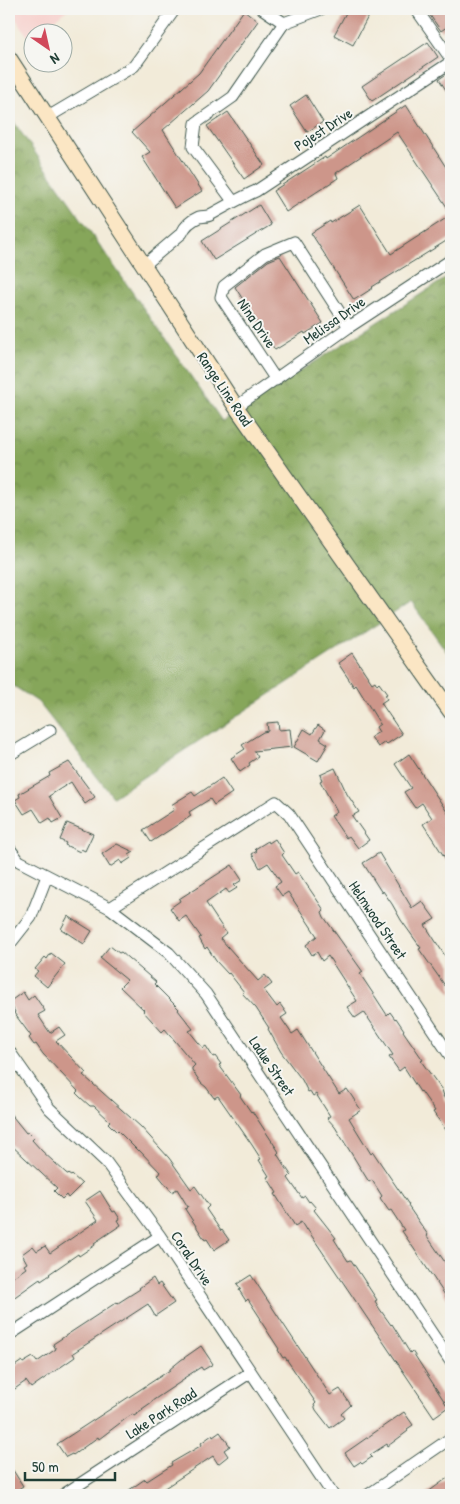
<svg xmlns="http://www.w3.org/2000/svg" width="460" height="1504" viewBox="0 0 460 1504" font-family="'Patrick Hand',sans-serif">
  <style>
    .built { fill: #f7d0cc }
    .forest { fill: url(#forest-crowns); stroke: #527247 }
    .building { fill: #cd968a }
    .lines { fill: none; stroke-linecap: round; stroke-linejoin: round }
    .street-casing { stroke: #3f574d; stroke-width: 13 }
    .secondary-casing { stroke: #3f574d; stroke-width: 17 }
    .street { stroke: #fff; stroke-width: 11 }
    .secondary { stroke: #fbe6c4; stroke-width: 15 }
    .labels { text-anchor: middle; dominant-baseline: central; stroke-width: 4; stroke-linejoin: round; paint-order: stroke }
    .street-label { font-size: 15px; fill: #1f3d34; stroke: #f6f6f2 }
  </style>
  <defs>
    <pattern id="forest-crowns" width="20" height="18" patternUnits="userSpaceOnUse" patternTransform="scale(1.25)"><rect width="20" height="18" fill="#86a65a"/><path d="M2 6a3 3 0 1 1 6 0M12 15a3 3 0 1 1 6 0" fill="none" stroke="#6d884b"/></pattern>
  </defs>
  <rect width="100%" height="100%" fill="#f6f6f2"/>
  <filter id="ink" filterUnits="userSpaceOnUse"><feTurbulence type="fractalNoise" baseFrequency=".02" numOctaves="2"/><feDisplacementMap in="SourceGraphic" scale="10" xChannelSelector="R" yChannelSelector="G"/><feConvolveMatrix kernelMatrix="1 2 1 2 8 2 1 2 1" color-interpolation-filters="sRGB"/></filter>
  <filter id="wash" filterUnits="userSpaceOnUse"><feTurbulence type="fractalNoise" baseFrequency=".0096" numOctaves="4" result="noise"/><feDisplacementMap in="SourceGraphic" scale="20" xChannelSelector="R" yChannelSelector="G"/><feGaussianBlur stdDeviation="1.12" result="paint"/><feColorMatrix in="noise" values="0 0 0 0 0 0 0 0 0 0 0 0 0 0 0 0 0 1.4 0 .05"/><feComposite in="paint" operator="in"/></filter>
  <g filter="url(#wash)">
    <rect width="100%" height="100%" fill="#f2ebd9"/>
    <path class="built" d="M9,9h59l-28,23h-8v7l-1,2z"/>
    <path class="forest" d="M9,115l213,306 229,-146v383l-40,-56 -298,195 -75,-95 -29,-19z"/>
    <g id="blocks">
      <path class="building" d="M348,9h24l-19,36 -19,-10z
        M430,9h21v15l-10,7 -14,-20z
        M244,10l14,11 -50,70 -45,39 39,61 -27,17 -33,-51 8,-5 -18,-20 67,-59z
        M428,42l10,15 -66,44 -10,-15z
        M451,71v27l-12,-19z
        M306,95l17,27 -16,10 -17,-26z
        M406,105l45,70v38l-54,-81 -61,41 2,5 -52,34 -13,-21 52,-34 1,2z
        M228,112l36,53 -20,14 -37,-53z
        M259,205l12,20 -57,35 -12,-19z
        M360,205l31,49 60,-39v23l-79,49 1,1 -19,12 -43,-67 19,-12 1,2z
        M280,256l43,67 -18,11 -1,-2 -29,18 -40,-63 33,-26z
        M352,653l20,30 3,-2 2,4 2,-2 8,11 -2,1 2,4 -6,4 21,31 -15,10 -2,-2 -7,5 -7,-10 8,-5 -3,-5 4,-3 -24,-39 -2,2 -16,-24z
        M278,722l1,8 11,-1 2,18 -38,4 4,6 -9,6 1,2 -10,7 -9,-14 14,-9 -3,-4 21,-13 5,-1 -1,-8z
        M318,725l7,5 -5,9 8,5 -10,17 -24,-14 10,-18 8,5z
        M409,754l42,64v49l-28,-43 9,-6 -10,-15 -7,5 -11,-16 7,-4 -16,-24z
        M69,762l26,35 -10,7 -14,-22 -22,14 13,22 -9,5 -3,-5 -8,5 -9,-14 -9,5 -9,-14 5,-3 -1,-3 31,-18 -1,-3z
        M335,768l12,26 12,18 -7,4 17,24 -11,8 -9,-12 -3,2 -15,-22 6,-4 -17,-31 2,-1 -2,-5z
        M222,778l10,15 -18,12 -4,-6 -21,13 2,4 -40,26 -8,-12 31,-20 -3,-5 21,-13 3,4z
        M67,823l26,11 -8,17 -4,-2 -1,3 -15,-7 1,-2 -6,-3z
        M275,839l9,14 -2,2 13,19 3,-2 26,38 -2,2 2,5 39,55 -3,2 16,24 11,17 3,-3 5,7 1,-1 8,12 -1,1 20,29 -2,1 21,29 2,6h-1l8,12v29l-18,-25 2,-1 -14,-20 -1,1 -16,-25 -5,4 -10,-14 4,-2 -29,-43 -9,6 -8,-11 10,-6 -29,-45 -6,5 -5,-9 -5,3 -6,-10 11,-9 -29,-44 -6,4 -7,-10 6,-4 -13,-19 -8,5 -8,-14 5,-3 -2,-2 13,-8 1,2z
        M117,844l17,8 -5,3 2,3 -9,6 -2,-4 -10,7 -8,-13z
        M379,853l33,55 10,-7 13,18 -10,6 26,40v29l-32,-45 2,-1 -20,-28 -9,-16 -9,-13 -1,2 -19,-30z
        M232,865l10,15 -8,5 3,3 -8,5 -3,-4 -20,14 20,30 -6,5 38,43 7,-6 7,9 -8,6 13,17 3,-3 7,10 -6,4 11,16 6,-4 41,64 8,-5 14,21 -12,8 22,36 2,-2 6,9 30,44 -1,1 20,29 -1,1 24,35v33l-49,-73 2,-1 -13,-20 -2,1 -9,-13 2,-2 -10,-16 -3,2 -34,-55 -8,-9 3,-2 -14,-22 -3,2 -3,-5 -2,1 -6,-12 -21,-28 -13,-23 1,-1 -13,-20 -14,-15 2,-1 -15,-19 -1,1 -12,-13 -9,-14 -2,2 -6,-11 2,-1 -15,-21 -7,5 -9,-13 10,-7 -1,-2z
        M68,916l24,15 -8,13 -23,-15z
        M110,946l9,7 2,-1 35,30 -2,2 25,25 -1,1 15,19 -4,2 14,17 3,-2 7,11 2,-1 6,8 -2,1 22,30 -1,1 11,16 1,-1 27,41 -2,2 14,21 -3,3 14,20 3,-2 4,6 1,-1 6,7 -2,2 22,28 -2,1 14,22 3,-1 26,40 -2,1 4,7 12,17 1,-1 18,29 2,-2 36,56 -14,10 -127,-188 -1,1 -5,-8 -6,4 -20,-32 2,-1 -10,-16 2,-1 -10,-16 2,-1 -9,-14 -34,-49 -4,2 -8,-11 -5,-4 -9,-13v-2l3,-3 -30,-36 -3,3 -19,-21 1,-1 -24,-23 7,-7 -27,-22z
        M51,953l14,11 -18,23 -13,-11 4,-5 -3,-2 10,-12 2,2z
        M23,992l5,8 6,-5 11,16 -7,4 12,18 9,-6 6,8 -9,6 30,32 -3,2 58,52 28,31 22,31 4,-3 14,20 -3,3 15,22 1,-1 7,10 -15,10 -7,-11 -2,1 -20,-31 3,-2 -11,-18 -5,3 -14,-17 3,-2 -22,-23 -1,1 -20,-20 -1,1 -9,-9 2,-2 -16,-15h-4l-10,-9 -4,-4 2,-2 -35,-37 -7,-10 -2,1 -5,-7 2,-2 -17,-23 1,-1 -6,-10z
        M9,1112l17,21 2,-1 6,6 -2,2 10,11 24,22 5,3 1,-1 10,9 -14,14 -2,-3 -4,4 -8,-8 3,-3 -48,-45z
        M100,1191l13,21 2,-1 5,8 -2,1 3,5 -27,18 1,2 -16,11 -1,-2 -29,20 1,1 -9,6 -1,-2 -31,22v-21l17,-12 -2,-3 3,-2 -5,-9 11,-8 4,5 8,-5 5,7 48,-33 -13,-19z
        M251,1275l79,120 10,-6 11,16 -10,9 3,4 -14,10 -14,-18 -2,-5 2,-2 -31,-46 -2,1 -5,-8 1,-1 -19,-29 1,-1 -13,-20 -2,2 -7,-11 2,-1 -4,-5z
        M153,1278l4,7 3,-2 14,20 -19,13 -7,-12 -75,49 2,4 -40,28 -4,3 -5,-7 -17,12v-23l13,-9 1,2 10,-6 4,5 19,-13 -3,-5 64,-42 1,1 22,-14 -1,-1z
        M201,1346l12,18 -10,6 -2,-3 -17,11 1,1 -33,22v1l-10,7 1,1 -9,6 -1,-2 -5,3 -29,22 -1,-2 -25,18 -1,-1 -6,3 -9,-13 113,-74v-1l11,-9z
        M404,1412l9,13 -6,4 1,2 -20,15 -1,-2 -17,11 2,2 -10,7 -2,-2 -6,4 -9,-13z
        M220,1432l10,14 -6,4 4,6 -10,8 -5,-8 -59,39h-32l23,-16 2,2 25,-16 -1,-2 31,-18 -1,-2 11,-8 1,2z
        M9,1464l14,22 -14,9z
        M451,1477v18h-27l22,-16z"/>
    </g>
  </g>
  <g filter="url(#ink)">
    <use href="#blocks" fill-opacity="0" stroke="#3f574d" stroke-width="1"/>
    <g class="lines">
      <g class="street-casing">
        <path id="street" d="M263,9l21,14
          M416,9l35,50
          M48,117l86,-51 41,-57
          M233,201l-40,-54 3,-24 37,-26 51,-74 37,-14
          M143,266l39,-33c3,-7 10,-13 17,-16 4,-1 8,0 11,-2 16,-9 30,-17 46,-24l195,-129
          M276,380l-55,-83 3,-11 41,-32 29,-12 55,85
          M236,407l113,-80 102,-67
          M9,755l41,-25
          M9,848l10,13 91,47 59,45 37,41 245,368
          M110,908l166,-106 13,12 162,243
          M9,945l22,-28 16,-41
          M9,1051l40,57 57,54 54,74 173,259
          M9,1335l151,-99
          M63,1495l188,-123
          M368,1495l83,-57"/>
      </g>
      <g class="secondary-casing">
        <path id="secondary" d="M9,58l227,349 215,305"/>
      </g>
      <use href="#street" class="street"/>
      <use href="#secondary" class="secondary"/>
    </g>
  </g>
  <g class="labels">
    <g class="street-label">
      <text transform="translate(323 129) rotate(-33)">Pojest Drive</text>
      <text transform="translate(334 320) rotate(-35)">Melissa Drive</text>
      <text transform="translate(257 323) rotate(56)">Nina Drive</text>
      <text transform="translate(225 389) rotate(56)">Range Line Road</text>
      <text transform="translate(378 920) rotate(56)">Helmwood Street</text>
      <text transform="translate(272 1066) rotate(56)">Ladue Street</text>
      <text transform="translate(192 1258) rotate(56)">Coral Drive</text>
      <text transform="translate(161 1413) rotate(-33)">Lake Park Road</text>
    </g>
  </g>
  <rect width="460" height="1504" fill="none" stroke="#f6f6f2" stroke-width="30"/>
  <g transform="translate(48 48) rotate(146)"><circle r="24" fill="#f6f6f2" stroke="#a0aca6"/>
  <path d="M0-4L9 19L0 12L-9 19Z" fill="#d1495b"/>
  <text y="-8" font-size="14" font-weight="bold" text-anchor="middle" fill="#1f3d34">N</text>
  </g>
  <path d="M25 1472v8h90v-8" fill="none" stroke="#1f3d34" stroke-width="2.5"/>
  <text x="32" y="1472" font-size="15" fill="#1f3d34" stroke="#f6f6f2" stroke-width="4" paint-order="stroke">50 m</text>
</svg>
